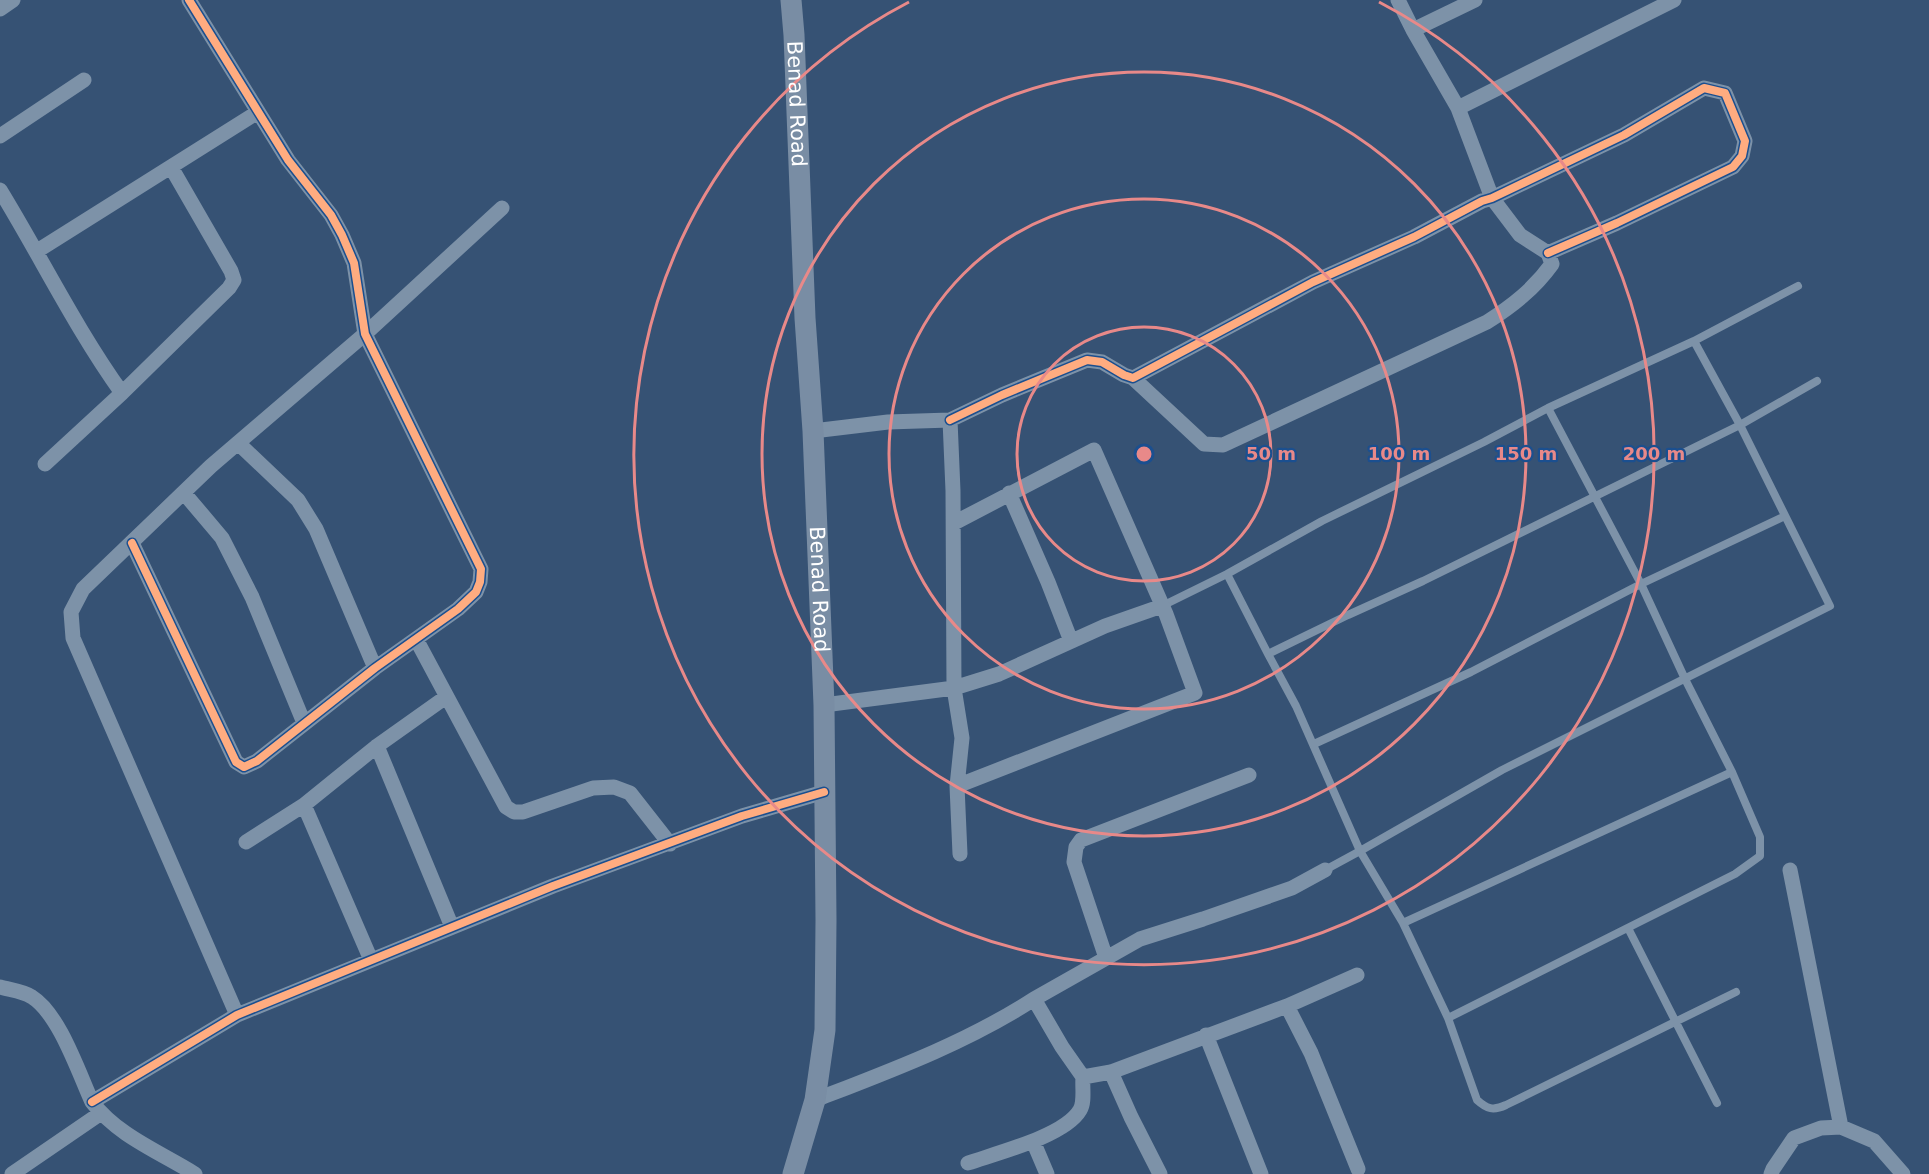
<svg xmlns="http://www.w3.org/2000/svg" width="1929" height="1174" viewBox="0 0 1929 1174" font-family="'DejaVu Sans',sans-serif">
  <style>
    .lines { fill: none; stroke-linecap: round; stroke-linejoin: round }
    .service { stroke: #7d92a8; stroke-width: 8 }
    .minor { stroke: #7d92a8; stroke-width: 15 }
    .secondary { stroke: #798da4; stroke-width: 21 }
    .cycleway-casing { stroke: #1b4f8f; stroke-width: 11 }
    .cycleway { stroke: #ffac80; stroke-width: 8 }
    .ring { fill: none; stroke: #e88989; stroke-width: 3 }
    .labels { text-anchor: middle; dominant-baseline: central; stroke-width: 4.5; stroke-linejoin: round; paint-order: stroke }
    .street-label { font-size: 21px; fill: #fff; stroke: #1b4f8f }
    .centre { fill: #e88989; stroke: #1b4f8f; stroke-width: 3 }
    .ring-label { font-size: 18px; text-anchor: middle; font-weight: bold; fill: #e88989; stroke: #1b4f8f; stroke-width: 4.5; stroke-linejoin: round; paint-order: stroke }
  </style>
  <rect width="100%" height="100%" fill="#365274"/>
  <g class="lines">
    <path class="service" d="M1694,341l104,-55
      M1227,574l41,80 28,52 64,145 -35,19
      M1162,606l65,-32 95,-53 162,-79 64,-34 146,-67 46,84 90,181 -328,164 -142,81 43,72 45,95 29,82c10,9 16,11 29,5l230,-113
      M1268,654l80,-39 75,-34 317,-156 77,-44
      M1314,744l157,-72 170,-88 144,-68
      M1403,923l329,-151
      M1628,928l89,175
      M1448,1018l287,-144 25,-18v-19l-28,-65 -47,-93 -44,-95 -93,-176"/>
    <path class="minor" d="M0,9l13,-9
      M1413,30l62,-30
      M1458,108l216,-108
      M0,136l84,-56
      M0,190c41,67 76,139 122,203
      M37,251l221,-139
      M1133,378l71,66 19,1 264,-123c25,-16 47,-33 65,-58l-4,-11 -28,-18 -28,-37 -34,-90 -45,-78 -15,-30
      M950,420l52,-25 85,-35 15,2 22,13 9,3 180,-96 101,-45 68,-36 10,-3 132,-63 80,-47 21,5 20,48 -3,15 -9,11 -116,56 -69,30
      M813,431l75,-9 62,-2 3,71 1,197 45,-14 106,-48 57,-20
      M238,443l60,57 18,29 59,139
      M45,464l77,-71 107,-105 5,-8 -3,-9 -60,-104
      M184,493l38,45 30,59 52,126
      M1009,493l39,89 23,59
      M954,523l140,-73 72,164 29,79 -238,93
      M132,543l104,219 8,5 13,-6 118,-93 83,-59 18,-17 4,-10 1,-13 -116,-235 -11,-71 -12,-28 -11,-20 -43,-55 -99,-160
      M416,639l90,168 8,5h9l70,-24 21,-1 16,6 40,51
      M824,705l130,-17 8,50 -5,48 3,68
      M377,746l75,181
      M304,805l67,155
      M246,842l58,-37 73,-59 69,-49
      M1790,870l51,257
      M1106,958l-32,-96 2,-15 5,-7 168,-65
      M0,987c10,3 23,4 32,10 27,17 46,74 60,105 26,34 68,50 103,72
      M1034,999l106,-60 63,-20 89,-31 33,-18
      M1287,1006l24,47 47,116
      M237,1015l-164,-377 -2,-26 12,-23 128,-123 154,-132 137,-126
      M1206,1035l55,139
      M1111,1072l20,45 29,57
      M815,1100c75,-29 151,-57 219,-101l28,48 21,30 28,-5 176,-66 70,-31
      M92,1102l145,-87 316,-129 189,-70 82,-24
      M1033,1141l14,33
      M968,1163c29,-10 97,-27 112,-53 5,-8 2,-23 3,-33
      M12,1174l89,-61
      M1771,1174l2,-5 21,-31 27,-10 20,-1 33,14 29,33"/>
    <path class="secondary" id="s1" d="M791,0l3,35 11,283 8,113 11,274 2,215 -1,110 -10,70 -22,74"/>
    <g class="cycleway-casing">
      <path id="cycleway" d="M950,420l52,-25 85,-35 15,2 22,13 9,3 180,-96 101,-45 68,-36 10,-3 132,-63 80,-47 21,5 20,48 -3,15 -9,11 -116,56 -69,30
        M132,543l104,219 8,5 13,-6 118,-93 83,-59 18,-17 4,-10 1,-13 -116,-235 -11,-71 -12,-28 -11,-20 -43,-55 -99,-160
        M92,1102l145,-87 316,-129 189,-70 82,-24"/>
    </g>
    <use href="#cycleway" class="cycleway"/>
  </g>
  <g class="ring">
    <circle cx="1144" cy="454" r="127"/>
    <circle cx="1144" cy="454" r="255"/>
    <circle cx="1144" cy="454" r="382"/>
    <path d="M1379 2A510 510 0 1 1 909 2"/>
  </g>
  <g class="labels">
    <g class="street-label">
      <text stroke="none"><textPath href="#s1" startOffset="104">Benad Road</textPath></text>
      <text stroke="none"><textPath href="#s1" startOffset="590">Benad Road</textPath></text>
    </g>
  </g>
  <circle cx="1144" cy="454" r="9" class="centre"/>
  <g class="ring-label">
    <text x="1271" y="460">50 m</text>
    <text x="1399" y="460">100 m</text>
    <text x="1526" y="460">150 m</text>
    <text x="1654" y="460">200 m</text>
  </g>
</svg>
